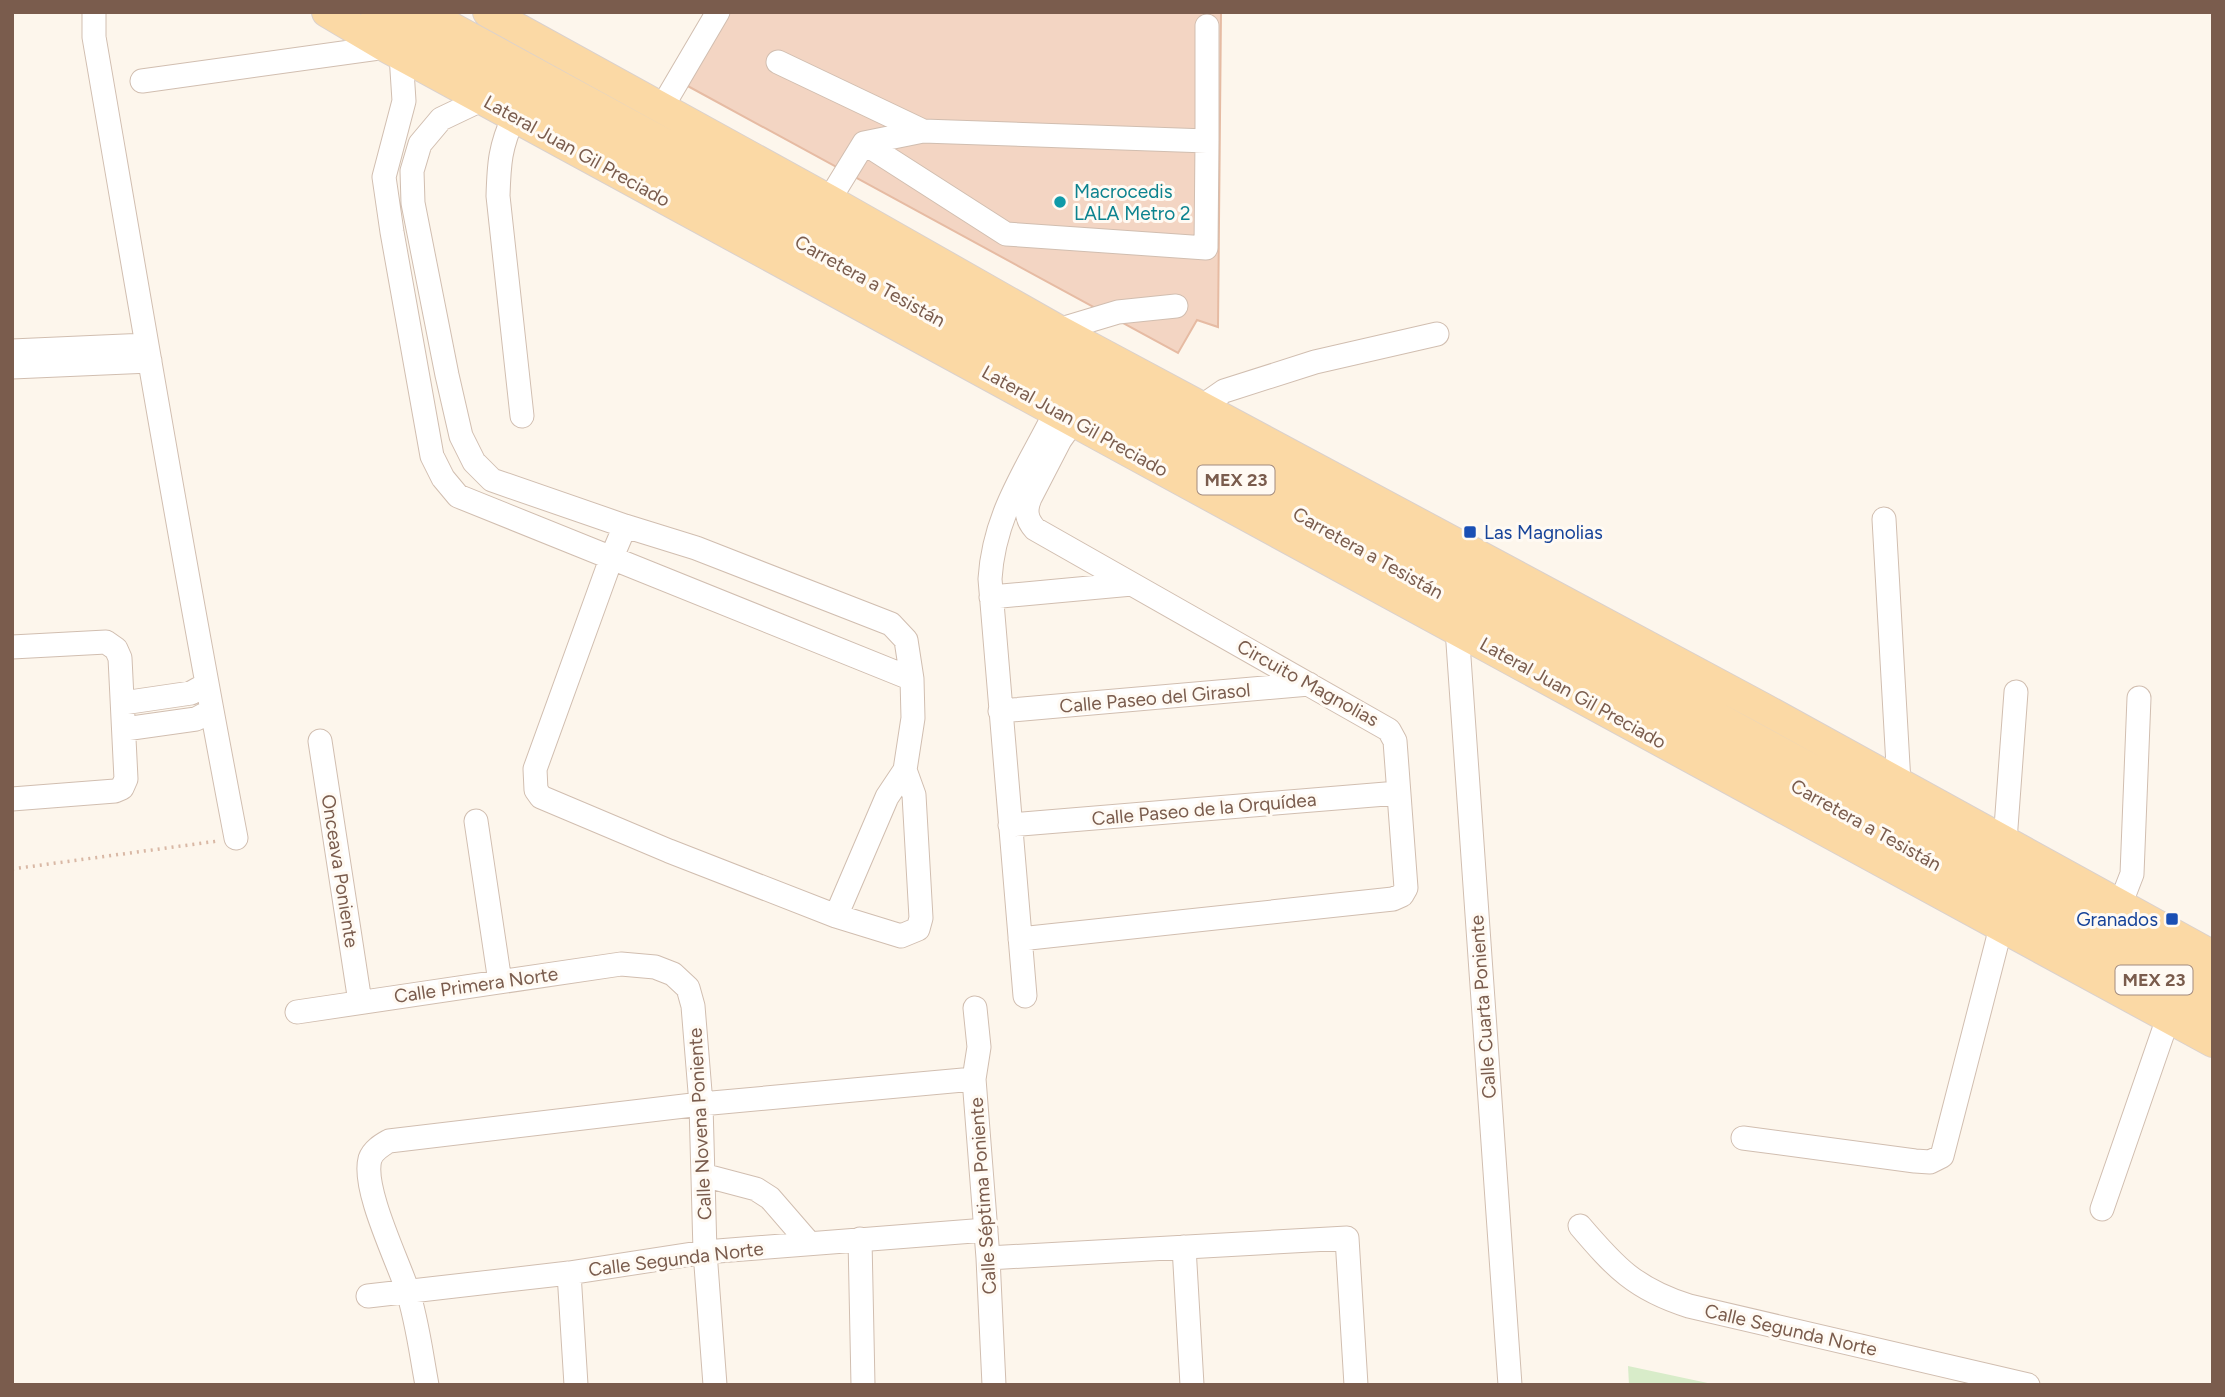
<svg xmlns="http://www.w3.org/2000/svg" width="2225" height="1397" viewBox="0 0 2225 1397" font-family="Figtree,sans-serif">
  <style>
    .green { fill: #d8ecc9 }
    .building { fill: #f3d5c3; stroke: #e6bba3; stroke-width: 2 }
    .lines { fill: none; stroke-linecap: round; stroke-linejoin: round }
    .minor-casing { stroke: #d1beb0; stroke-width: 25 }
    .major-casing { stroke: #dad1cd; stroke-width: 32 }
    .path { stroke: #d9b8a5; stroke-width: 3.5; stroke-dasharray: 2 5; stroke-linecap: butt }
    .minor { stroke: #fff; stroke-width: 23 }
    .major { stroke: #fbd9a5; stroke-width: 30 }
    .culture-dot { fill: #0f9aa8; stroke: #fffaf3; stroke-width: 2.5 }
    .transit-dot { fill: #1a4fb4; stroke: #fffaf3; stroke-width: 2.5 }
    .labels { text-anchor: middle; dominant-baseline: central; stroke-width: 6; stroke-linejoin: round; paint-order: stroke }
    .shield { fill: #fffaf3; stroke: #a28b7f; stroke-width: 2 }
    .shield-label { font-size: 18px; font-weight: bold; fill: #7a5c4d }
    .street-label { font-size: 19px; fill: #7a5c4d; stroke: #fffaf3 }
    .culture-label { font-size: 19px; fill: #0d838f; stroke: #fffaf3; text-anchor: start }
    .transit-label { font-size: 19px; fill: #164399; stroke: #fffaf3; text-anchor: start }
  </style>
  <rect width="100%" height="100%" fill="#fdf6ec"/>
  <path class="green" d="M1628,1366l89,19h-88z"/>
  <path class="building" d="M722,12h499l-3,315 -21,-7 -19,33 -494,-269z"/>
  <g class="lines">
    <g class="minor-casing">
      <path id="minor" d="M94,12v25c46,267 91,535 142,801
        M401,55l3,46 -20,76 8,55 40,224 11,22 15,18 454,183
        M778,62l145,69
        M142,81l244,-34
        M483,99l-42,20 -21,25 -8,27 1,32 34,172 14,61 13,26 18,18 133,46 71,22 195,76 15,16 6,39 1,39 -8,52 -18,27 -51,119
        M661,109l57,-97
        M514,116c-14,31 -15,47 -16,80l24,220
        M1207,141v-115
        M829,200l35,-57 59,-12 284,10 -1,107 -200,-14 -142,-91
        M1058,330l60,-18 58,-6
        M12,351l135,-6
        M12,367l138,-6
        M1201,407l23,-16 91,-29 122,-28
        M1884,519l15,264
        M625,526l-14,33 -76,210 1,21 5,7 128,54 167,65 65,20 17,-7 3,-11 -7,-123 -9,-25
        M991,597l141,-13
        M1457,629l53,756
        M12,647l94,-5 10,7 4,9 6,121 -4,9 -7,3 -103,8
        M123,703l68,-10 16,-9
        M1000,711l309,-27
        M125,729l71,-10 15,-8
        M320,741l40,261
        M476,821l24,161
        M1010,825l388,-32
        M2005,841l11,-149
        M2114,917l6,-12 12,-31 7,-176
        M1020,939l373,-40 9,-4 4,-7 -11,-147 -6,-11 -354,-201c-9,-10 -10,-19 -5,-31l30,-58 14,-20
        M1025,996l-35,-417c4,-66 38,-111 66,-168
        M975,1008l4,39 -5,32 14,179 6,127
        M297,1012l324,-48 34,3 18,7 15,14 5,18 8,98 4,148 10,133
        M1743,1138l172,23 15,1 12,-6 59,-229
        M703,1175l53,14 14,9 39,45
        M2102,1209l66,-191
        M1580,1226c35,41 55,63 109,80l339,79
        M860,1239l3,146
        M1184,1247l8,138
        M988,1258l359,-20 9,147
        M569,1273l7,112
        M368,1296l201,-23 136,-21 281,-22
        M427,1385c-6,-32 -10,-66 -20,-96 -10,-30 -45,-101 -37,-130 3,-9 12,-14 19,-18l312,-37 273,-25"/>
    </g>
    <g class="major-casing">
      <path id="major" d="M327,12l59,35 1827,995
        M376,12l1837,1001
        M423,12l1790,976
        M488,12l341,188 229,130 703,377 452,249"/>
    </g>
    <path class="path" d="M12,869l206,-28"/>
    <use href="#minor" class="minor"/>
    <use href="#major" class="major"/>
  </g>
  <circle class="culture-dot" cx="1060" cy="202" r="7"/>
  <g class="transit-dot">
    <rect x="1463" y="525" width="14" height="14" rx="3.5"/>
    <rect x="2165" y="912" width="14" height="14" rx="3.5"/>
  </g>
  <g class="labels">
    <g class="shield">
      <rect x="1197.5" y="465.5" width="77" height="29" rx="5"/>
      <rect x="2115.5" y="965.5" width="77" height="29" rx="5"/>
    </g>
    <g class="shield-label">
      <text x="1236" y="480">MEX 23</text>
      <text x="2154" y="980">MEX 23</text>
    </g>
    <g class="street-label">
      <text transform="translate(577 151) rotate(29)">Lateral Juan Gil Preciado</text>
      <text transform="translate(870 281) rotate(29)">Carretera a Tesistán</text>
      <text transform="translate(1075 421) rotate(29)">Lateral Juan Gil Preciado</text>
      <text transform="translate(1368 553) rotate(29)">Carretera a Tesistán</text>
      <text transform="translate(1308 683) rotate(29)">Circuito Magnolias</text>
      <text transform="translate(1573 693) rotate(29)">Lateral Juan Gil Preciado</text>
      <text transform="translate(1155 698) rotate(-5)">Calle Paseo del Girasol</text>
      <text transform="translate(1204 809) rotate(-5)">Calle Paseo de la Orquídea</text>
      <text transform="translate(1866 825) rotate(29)">Carretera a Tesistán</text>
      <text transform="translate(340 871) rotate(81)">Onceava Poniente</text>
      <text transform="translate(476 985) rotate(-8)">Calle Primera Norte</text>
      <text transform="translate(1483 1007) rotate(-94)">Calle Cuarta Poniente</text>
      <text transform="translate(700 1124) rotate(-93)">Calle Novena Poniente</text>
      <text transform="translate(983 1196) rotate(-94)">Calle Séptima Poniente</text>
      <text transform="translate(676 1259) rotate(-7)">Calle Segunda Norte</text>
      <text transform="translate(1791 1330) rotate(13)">Calle Segunda Norte</text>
    </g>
    <g class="culture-label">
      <text x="1074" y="191">Macrocedis<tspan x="1074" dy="22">LALA Metro 2</tspan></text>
    </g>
    <g class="transit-label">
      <text x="1484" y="532">Las Magnolias</text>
      <text x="2158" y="919" text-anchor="end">Granados</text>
    </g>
  </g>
  <rect width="2225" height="1397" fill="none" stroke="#7a5c4d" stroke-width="28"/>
</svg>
